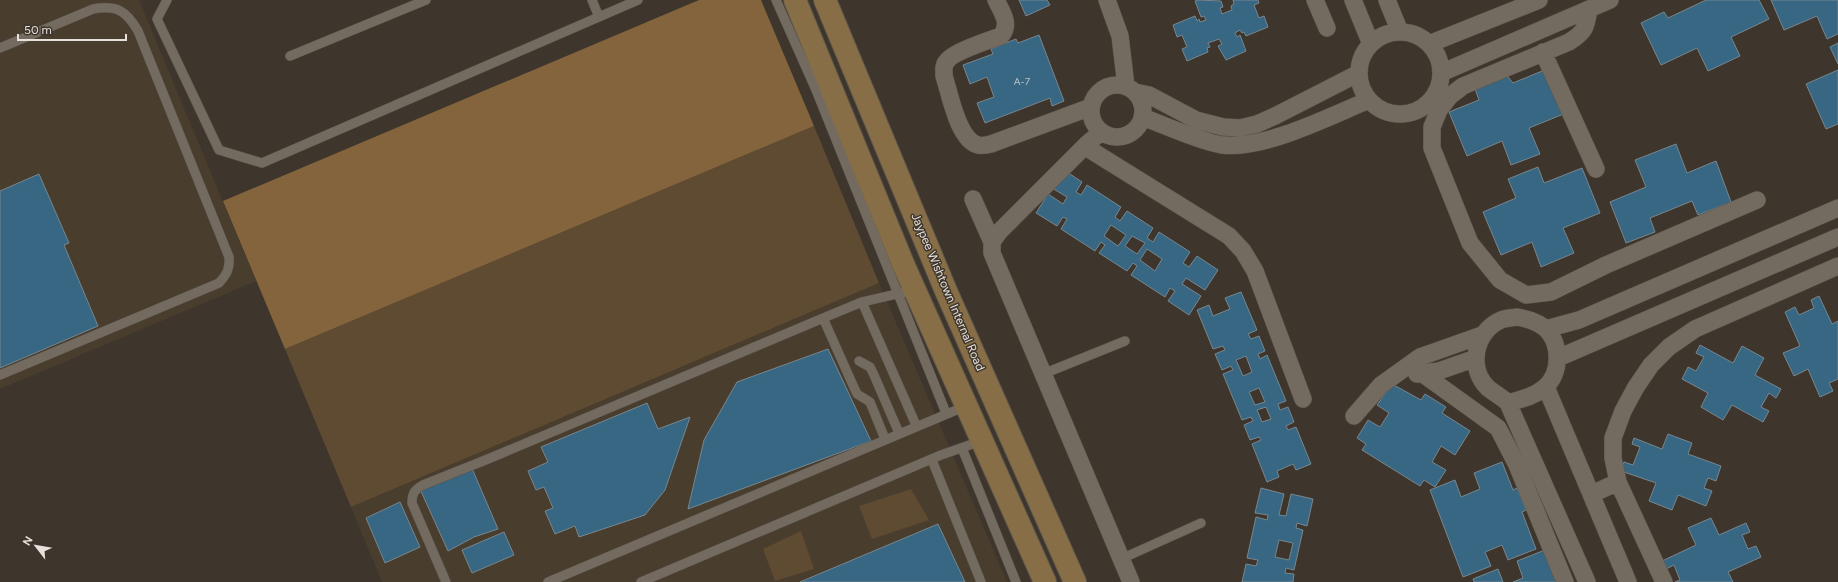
<svg xmlns="http://www.w3.org/2000/svg" width="1838" height="582" viewBox="0 0 1838 582" font-family="Figtree,sans-serif">
  <style>
    .built { fill: #493d2e }
    .green { fill: #5f4b32 }
    .forest { fill: #83643d }
    .building { fill: #376782; stroke: #79868e; fill-rule: evenodd }
    .lines { fill: none; stroke-linecap: round; stroke-linejoin: round }
    .lane-casing { stroke: #5b544c; stroke-width: 10 }
    .street-casing { stroke: #5b544c; stroke-width: 18 }
    .secondary-casing { stroke: #5b544c; stroke-width: 24 }
    .lane { stroke: #746b60; stroke-width: 9 }
    .street { stroke: #746b60; stroke-width: 17 }
    .secondary { stroke: #876e46; stroke-width: 22 }
    .labels { text-anchor: middle; dominant-baseline: central; stroke-width: 3; stroke-linejoin: round; paint-order: stroke }
    .number-label { font-size: 10px; fill: #bac2c5 }
    .street-label { font-size: 12px; fill: #e6e1db; stroke: #3e362c }
  </style>
  <rect width="100%" height="100%" fill="#3e362c"/>
  <path class="built" d="M0,0h139l117,281 -256,108z
    M879,283l128,299h-625l-31,-75z"/>
  <path class="green" d="M814,126l65,157 -528,224 -66,-158z
    M911,489l18,31 -57,19 -13,-33z
    M801,531l13,38 -39,12 -12,-32z"/>
  <path class="forest" d="M699,0h62l53,126 -529,223 -62,-148z"/>
  <path class="building" d="M1019,0h28l3,5 -24,11z
    M1199,0l22,1 2,6 -3,1 2,6 10,-4 -1,-4 3,-2 -1,-4h25l1,3 -5,2 5,13 5,-2 4,11 -22,9 -2,-4 -2,1 -2,-3 -5,3 2,4 3,-2 6,16 -20,9 -8,-14 4,-2 -3,-5 -11,4 2,4 -3,1 1,4 -21,9 -5,-12 5,-2 -5,-12 -5,2 -4,-12 22,-9 2,5 2,-2 1,3 6,-2 -2,-4 -3,1 -6,-16z
    M1706,0h53l10,19 -38,18 9,19 -32,15 -11,-23 -36,17 -20,-42 23,-11 4,6z
    M1771,0h67v34l-11,5 -10,-23 -33,14z
    M1039,35l25,66 -12,5 -2,-8 -65,25 -8,-20 17,-6 -7,-20 -17,7 -7,-19 30,-11 -2,-5 25,-10 2,4z
    M1838,43v21l-8,-17z
    M1547,69l19,44 -37,15 11,26 -29,11 -9,-24 -35,15 -18,-44 30,-12 -5,-14 30,-14 9,11z
    M1838,70v54l-12,5 -20,-45z
    M1676,144l11,29 29,-12 15,41 -33,13 -6,-14 -42,17 5,14 -29,11 -16,-41 36,-15 -11,-27z
    M1538,167l6,16 38,-15 18,45 -37,15 11,25 -33,14 -9,-25 -31,13 -18,-43 33,-14 -8,-19z
    M1064,170l18,12 -6,10 5,3 6,-10 34,22 -6,10 5,4 7,-10 26,17 -6,10 6,4 6,-10 31,20 -7,11 6,4 8,-11 21,14 -13,20 -19,-12 -4,6 19,12 -12,19 -21,-14 7,-10 -5,-3 -5,9 -34,-22 6,-9 -4,-3 -6,8 -28,-18 6,-8 -4,-3 -6,9 -34,-22 6,-10 -4,-2 -6,9 -21,-13 12,-19 15,10 4,-7 -15,-9zM1111,225l15,10 -8,11 -14,-10zM1132,236l13,7 -8,11 -12,-8zM1147,249l15,10 -7,12 -15,-11z
    M39,174l30,69 -5,2 34,81 -98,42v-177z
    M1241,292l16,38 -9,4 3,5 8,-3 6,15 -7,3 2,5 7,-4 19,46 -8,3 2,6 8,-3 6,15 -8,4 2,4 8,-3 15,37 -15,6 -3,-6 -16,7 2,6 -12,5 -15,-38 9,-4 -2,-3 -9,3 -6,-15 9,-4 -2,-4 -9,3 -19,-46 10,-4 -2,-4 -9,4 -7,-16 10,-4 -2,-4 -10,3 -16,-39 12,-5 4,11 17,-7 -5,-11zM1246,356l6,16 -9,4 -7,-16zM1259,388l6,14 -10,3 -6,-13zM1266,407l5,12 -9,3 -5,-12z
    M1819,296l13,28 6,-3v58l-9,4 4,8 -13,6 -12,-28 -14,7 -11,-23 17,-7 -15,-34 10,-5 4,8 15,-7 -3,-8z
    M1700,345l33,18 9,-17 22,12 -9,17 26,14 -5,9 -7,-5 -8,14 8,4 -6,11 -31,-17 -9,15 -22,-13 7,-14 -26,-14 6,-12 8,4 8,-14 -8,-4z
    M828,349l43,92 -183,68 16,-69 33,-58z
    M1392,384l29,16 4,-6 21,13 -4,6 28,18 -15,24 -14,-9 -9,16 14,8 -11,17 -11,-7 -4,6 -58,-36 4,-6 -9,-6 11,-18 12,7 9,-14 -12,-8z
    M647,403l11,26 32,-12 -25,73 -20,25 -66,22 -4,-11 -20,8 -10,-23 8,-3 -9,-21 -8,3 -8,-19 20,-9 -7,-15z
    M1668,434l24,9 -4,11 33,12 -5,15 -8,-3 -4,10 8,3 -6,15 -28,-11 -6,15 -23,-9 7,-18 -35,-12 3,-9 9,3 7,-18 -8,-3 2,-6 28,11z
    M1502,462l11,28 4,-2 9,22 -4,2 14,37 -28,11 -6,-15 -17,7 6,14 -28,11 -33,-87 25,-10 6,17 19,-8 -6,-16z
    M471,466l27,63 -24,8 -26,14 -28,-62z
    M1261,488l23,6 -5,21 7,1 5,-22 22,5 -6,27 -10,-3 -1,5 7,2 -9,40 -8,-2 -1,5 9,1 -1,8h-51l4,-18 10,2 2,-6 -11,-2 9,-41 11,3 1,-5 -13,-2zM1279,540l14,3 -4,17 -14,-3z
    M400,502l20,45 -35,16 -19,-45z
    M1711,518l8,17 27,-12 4,9 -8,3 6,14 8,-3 5,11 -33,15 5,10h-58l5,-2 -6,-15 -8,4 -4,-8 34,-16 -8,-17z
    M938,524l27,58h-165z
    M504,532l10,23 -42,18 -10,-23z
    M1545,550l18,32h-50l10,-4 -6,-17z
    M1498,569l5,13h-29l-1,-3z"/>
  <g class="lines">
    <g class="lane-casing">
      <path id="lane" d="M167,0l-10,19 62,131 43,13 376,-163
        M592,0l7,17
        M776,0l40,90 130,323
        M0,48l93,-39c23,-4 33,1 45,22l91,226c1,12 -2,17 -10,26l-219,92
        M290,56l136,-56
        M862,302l54,123
        M823,318l29,65 5,11 13,8 15,37
        M859,361l11,6 4,8 25,58
        M1043,374l82,-33
        M962,448l54,134
        M932,460l49,122
        M1121,559l80,-36
        M446,582l-34,-79c0,-9 2,-13 11,-18l65,-26 352,-148 22,-9 52,-12
        M548,582l418,-176
        M641,582l300,-127 40,-14"/>
    </g>
    <g class="street-casing">
      <path id="street" d="M996,0c6,12 15,24 5,36 -11,4 -48,16 -54,25 -4,4 -3,9 -3,15 6,18 14,64 34,69 4,1 9,0 13,-1l100,-37
        M1107,0l13,36 6,50
        M1315,0l12,28
        M1353,0l18,44
        M1387,0l13,32
        M1589,9c-3,19 -4,23 -20,33l-106,44 -13,10 -11,14 -7,17v21l38,95 30,37 26,15 25,-3 55,-27 151,-65
        M1359 73a41 41 0 1 1 82 0a41 41 0 1 1-82 0Z
        M1429,44l110,-44
        M1543,52l53,117
        M1441,73l169,-73
        M1091 111a26 26 0 1 1 52 0a26 26 0 1 1-52 0Z
        M1135,92l14,3 47,25 27,7 17,1 17,-4 18,-8 84,-43
        M1142,117c23,8 58,25 80,28 42,5 108,-29 147,-45
        M1101,132l-14,12 1,3 4,4 137,85 14,15 12,20 48,128
        M1087,144l-88,88 -7,10v11l139,329
        M973,199l19,43
        M1517,317c10,2 19,4 28,11 16,14 17,46 -1,60 -11,9 -23,11 -36,15 -6,-6 -14,-10 -20,-15 -21,-20 -13,-57 13,-68 5,-2 11,-2 16,-3z
        M1546,329l33,-9 259,-112
        M1558,358l280,-121
        M1417,374l22,-3 37,-13
        M1423,374l75,54 19,37 48,117
        M1546,387l82,195
        M1508,403l79,179
        M1354,416l27,-31 39,-28 62,-22
        M1592,494l26,-12
        M1664,582l-46,-100 -5,-24v-20l10,-27 13,-24 15,-22 18,-18 26,-18 143,-63"/>
    </g>
    <g class="secondary-casing">
      <path id="secondary" d="M795,0l109,266 141,316
        M825,0l121,291 129,291"/>
    </g>
    <use href="#lane" class="lane"/>
    <use href="#street" class="street"/>
    <use href="#secondary" class="secondary"/>
  </g>
  <g class="labels">
    <g class="number-label">
      <text x="1022" y="81">A-7</text>
    </g>
    <g class="street-label">
      <text transform="translate(948 292) rotate(67)">Jaypee Wishtown Internal Road</text>
    </g>
  </g>
  <g transform="translate(36 546) rotate(301)" stroke="#3e362c" stroke-width="3" paint-order="stroke">
  <path d="M0-3L7 15L0 10L-7 15Z" fill="#e6e1db"/>
  <text y="-6" font-size="11" font-weight="bold" text-anchor="middle" fill="#e6e1db">N</text>
  </g>
  <path d="M18 34v6h108v-6" fill="none" stroke="#e6e1db" stroke-width="2"/>
  <text x="24" y="34" font-size="12" fill="#e6e1db" stroke="#3e362c" stroke-width="3" paint-order="stroke">50 m</text>
</svg>
